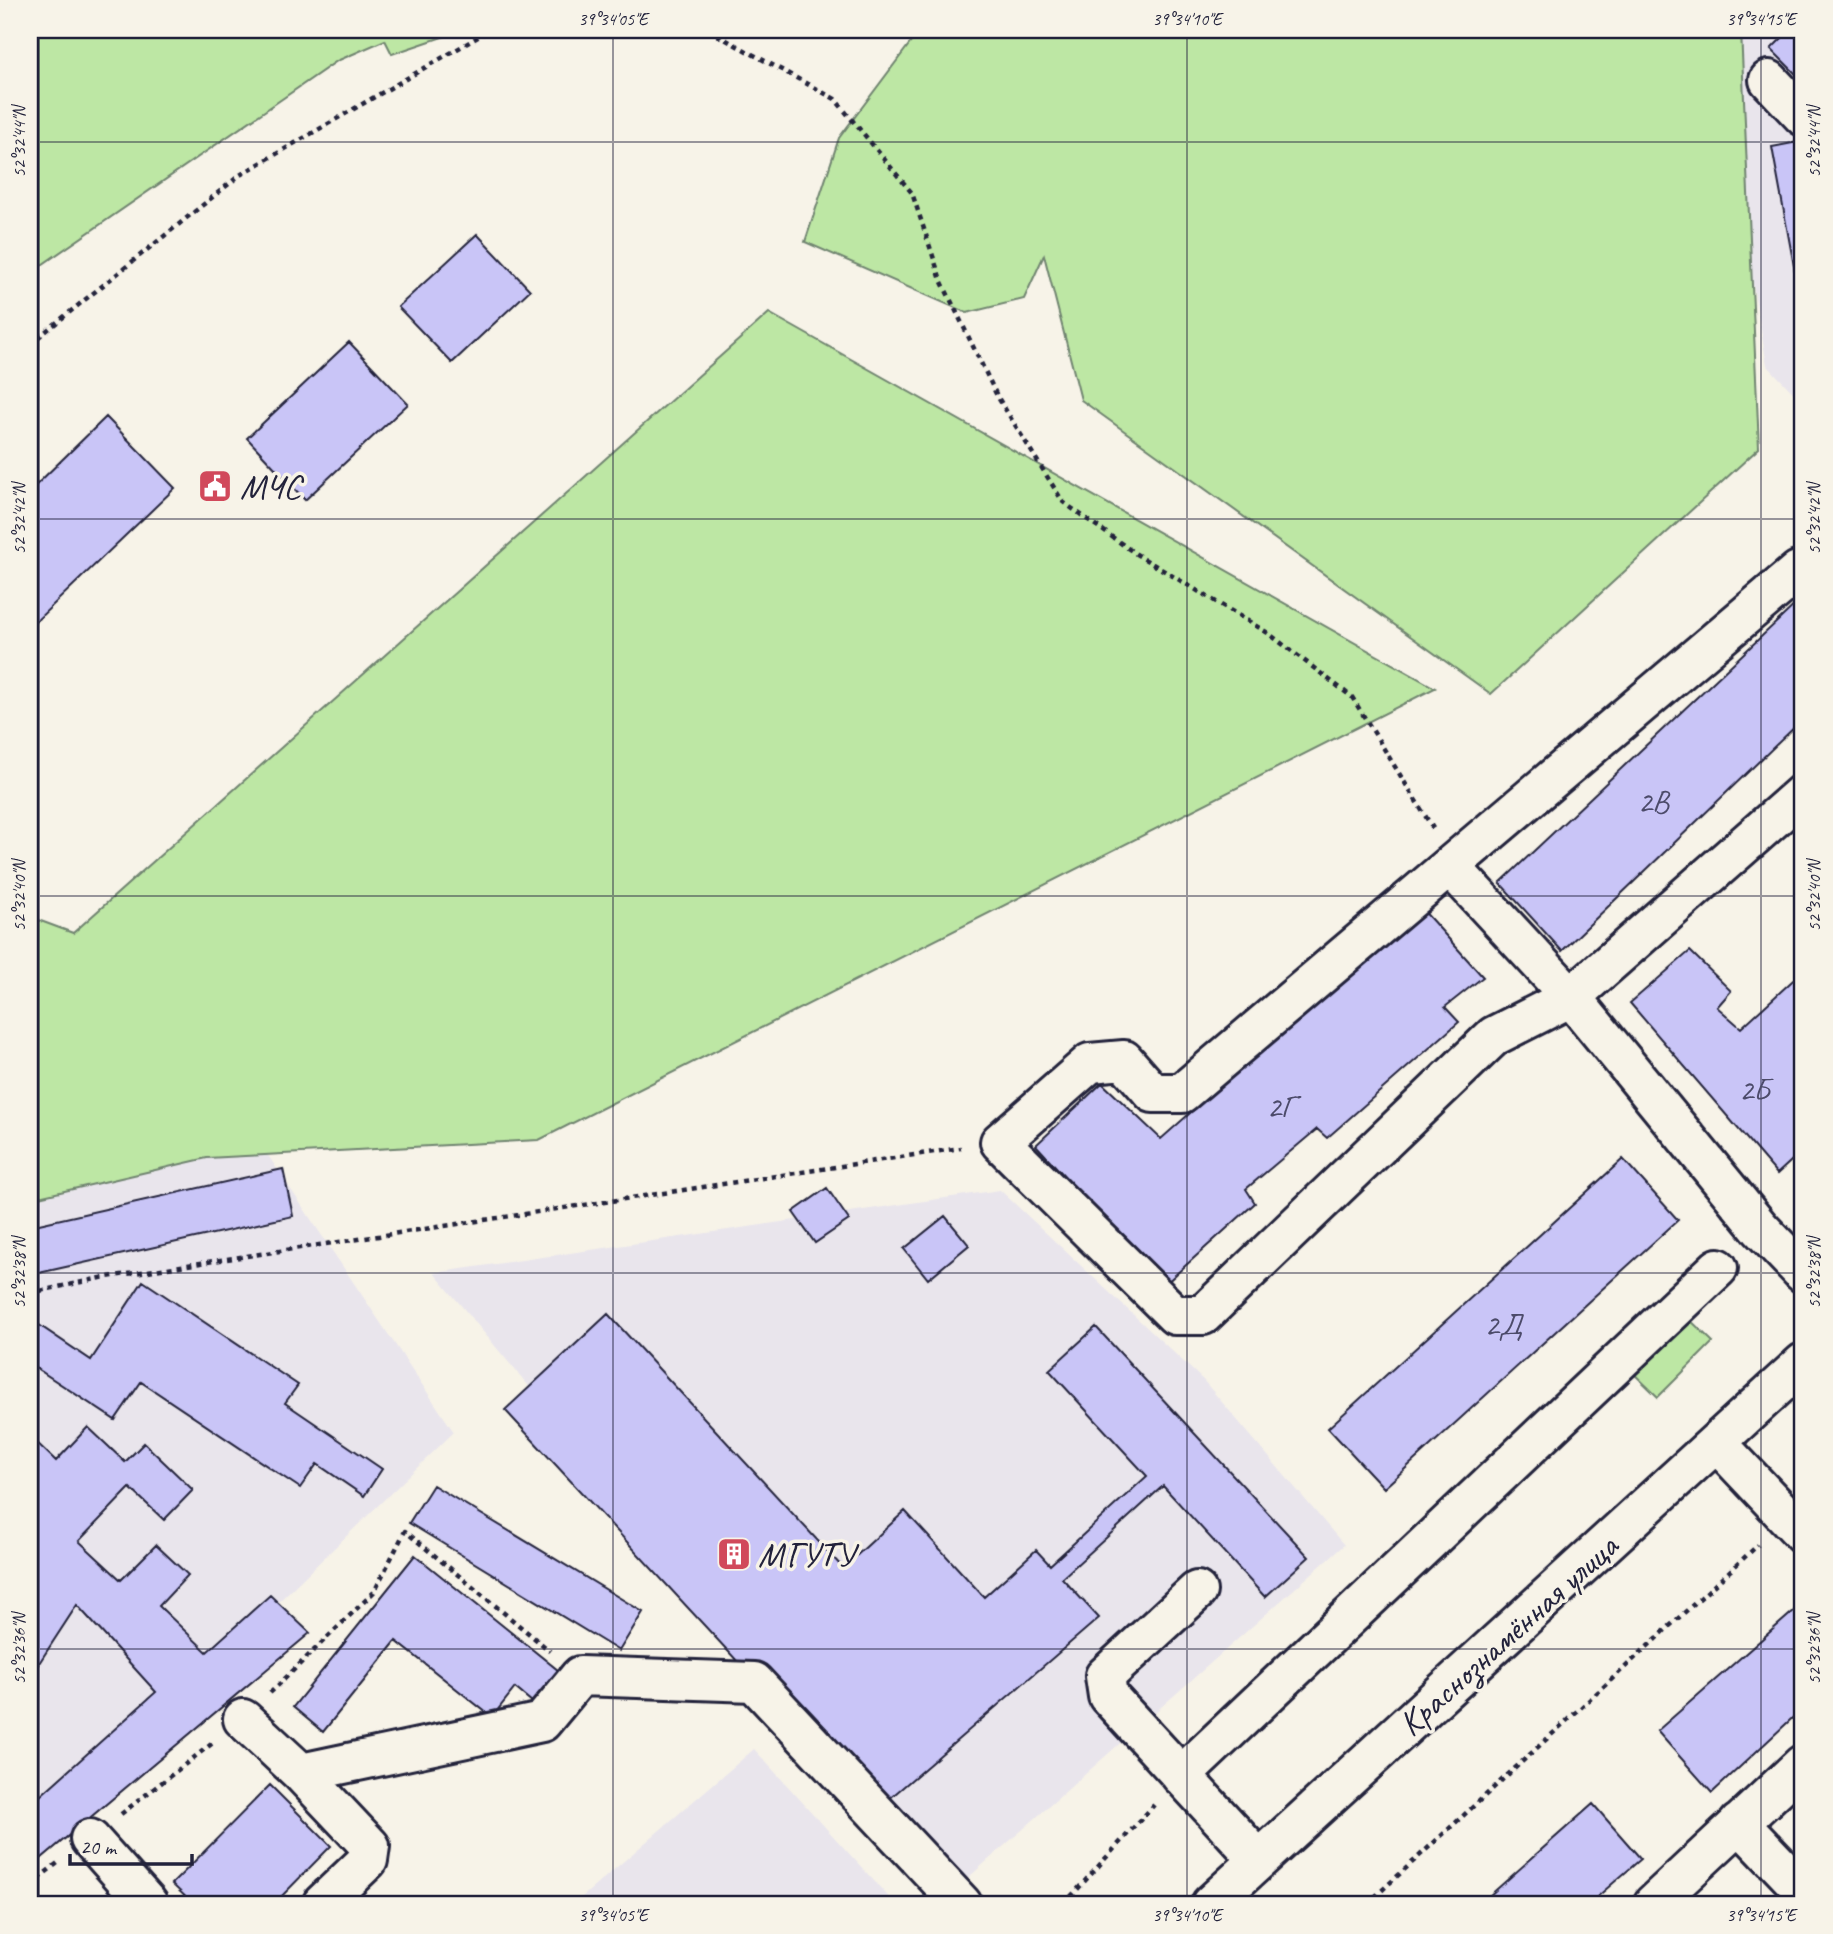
<svg xmlns="http://www.w3.org/2000/svg" width="1833" height="1934" viewBox="0 0 1833 1934" font-family="Caveat,sans-serif">
  <style>
    .built { fill: #e9e5ec }
    .green { fill: #bde7a4; stroke: #708470; stroke-width: 2 }
    .building { fill: #c9c5f7; stroke: #22223b; stroke-width: 2 }
    .lines { fill: none; stroke-linecap: round; stroke-linejoin: round }
    .minor-casing { stroke: #22223b; stroke-width: 44 }
    .path { stroke: #22223b; stroke-width: 4.5; stroke-dasharray: 5 5; stroke-linecap: butt }
    .minor { stroke: #f7f3e8; stroke-width: 38 }
    .ticks { fill: none; stroke: #22223b; stroke-width: 2; stroke-opacity: 0.45 }
    .labels { text-anchor: middle; dominant-baseline: central; stroke-width: 7; stroke-linejoin: round; paint-order: stroke }
    .number-label { font-size: 32px; fill: #4c4b6a }
    .poi-label { font-size: 35px; fill: #22223b; stroke: #f7f3e8; text-anchor: start }
    .street-label { font-size: 35px; fill: #22223b; stroke: #f7f3e8 }
    .neatline { fill: none; stroke: #22223b; stroke-width: 2.5 }
    .ticks-label { font-size: 18px; text-anchor: middle; fill: #22223b }
  </style>
  <rect width="100%" height="100%" fill="#f7f3e8"/>
  <filter id="ink" filterUnits="userSpaceOnUse"><feTurbulence type="fractalNoise" baseFrequency=".0143" numOctaves="2"/><feDisplacementMap in="SourceGraphic" scale="14" xChannelSelector="R" yChannelSelector="G"/><feConvolveMatrix kernelMatrix="1 2 1 2 8 2 1 2 1" color-interpolation-filters="sRGB"/></filter>
  <g filter="url(#ink)">
    <path class="built" d="M1739,30h64v373l-36,-38 -54,-310z
      M228,1096l226,336 -403,390 -21,65v-756z
      M1000,1190l203,190 141,165 -392,347 -518,-619z
      M754,1749l141,155h-321z"/>
    <path class="green" d="M30,30h433l-71,24 -7,-14 -48,21 -307,212z
      M920,30h821l18,418 -268,246 -410,-294 -37,-145 -20,44 -57,14 -162,-71 34,-104z
      M769,313l666,375 -896,452 -332,18 -177,41v-282l43,16z
      M1685,1315l28,27 -55,55 -28,-27z"/>
    <path class="building" d="M1790,30h13v51l-32,-32z
      M1803,141v174l-31,-168z
      M477,234l53,56 -78,73 -54,-56z
      M349,342l59,62 -103,96 -58,-62z
      M106,417l69,71 -145,139v-136z
      M1800,600l3,4v115l-241,232 -62,-68z
      M1421,908l62,69 -38,30 14,15 -132,116 -10,-9 -71,60 9,14 -91,82 -128,-140 66,-62 59,56z
      M1690,951l41,40 -14,16 24,21 62,-57v179l-26,24 -147,-171z
      M1623,1159l55,61 -294,268 -56,-60z
      M283,1169l10,47 -263,59v-49z
      M827,1188l22,32 -34,23 -22,-31z
      M945,1216l24,29 -41,34 -24,-30z
      M143,1281l155,104 -13,18 97,66 -18,27 -47,-32 -17,24 -159,-106 -26,38 -85,-56v-45l61,41z
      M608,1314l235,254 62,-57 79,86 52,-47 14,15 97,-89 -98,-106 47,-43 213,230 -44,40 -102,-111 -101,92 37,40 -211,182 -124,-110 -259,-280z
      M88,1427l37,35 19,-19 49,47 -29,30 -34,-32 -51,53 42,39 35,-35 32,30 -29,31 48,46 63,-57 40,38 -280,235v-63l126,-113 -79,-87 -47,72v-241l26,25z
      M433,1485l210,127 -24,39 -210,-128z
      M415,1555l149,120 -26,32 -23,-19 -23,29 -96,-76 -73,91 -30,-25z
      M1803,1603v105l-91,85 -55,-62z
      M270,1785l61,61 -57,58h-81l-21,-20z
      M1593,1804l48,55 -52,45h-109z"/>
    <g class="lines">
      <g class="minor-casing">
        <path id="minor" d="M1769,80l34,36
          M1803,571h-5l-616,522h-29l-29,-33 -34,3 -90,79 175,173h28l291,-279 77,-39 232,-204
          M1450,866l121,131 189,231 43,45
          M1718,1444l85,90
          M1197,1591l-92,85 3,20 151,164
          M243,1719l58,54 241,-51 38,-46 174,6 208,222
          M301,1773l69,73 -2,14 -46,44
          M1181,1776l537,-508
          M1739,1823l64,67
          M90,1839l58,65
          M1211,1904l592,-541
          M1653,1904l150,-140"/>
      </g>
      <path class="path" d="M708,30l127,69 77,94 29,87 56,116 66,106 73,52 132,79 84,64 82,133
        M30,344l210,-169 250,-145
        M30,1293l71,-15 860,-130
        M270,1693l104,-101 31,-61 145,120
        M121,1814l93,-72
        M30,1885l29,-23
        M1064,1904l90,-99
        M1367,1904l391,-359"/>
      <use href="#minor" class="minor"/>
    </g>
  </g>
  <path class="ticks" d="M39,30v1874M613,30v1874M1187,30v1874M1761,30v1874M30,142h1773M30,519h1773M30,896h1773M30,1273h1773M30,1649h1773"/>
  <defs>
    <g id="civic-square" transform="scale(1.75)"><rect x="-9" y="-9" width="18" height="18" rx="4" fill="#d1495b" stroke="#f7f3e8"/><path d="M-.6-6.5H3V-4.5H.6V-3L4-1V1h2V6H-6V1h2V-1L-.6-3ZM-1.2 2.5V6h2.4V2.5Z" fill="#fff"/></g>
    <g id="building-square" transform="scale(1.75)"><rect x="-9" y="-9" width="18" height="18" rx="4" fill="#d1495b" stroke="#f7f3e8"/><path d="M-4-6H4V6H1V3H-1V6H-4ZM-2.5-4.3h1.7v1.8h-1.7ZM.8-4.3h1.7v1.8H.8ZM-2.5-1h1.7V.8h-1.7ZM.8-1h1.7V.8H.8Z" fill="#fff"/></g>
  </defs>
  <g fill-rule="evenodd">
    <use href="#civic-square" x="215" y="486"/>
    <use href="#building-square" x="734" y="1554"/>
  </g>
  <g class="labels">
    <g class="number-label">
      <text x="1653" y="801">2В</text>
      <text x="1754" y="1089">2Б</text>
      <text x="1281" y="1106">2Г</text>
      <text x="1503" y="1324">2Д</text>
    </g>
    <g class="poi-label">
      <text x="240" y="486">МЧС</text>
      <text x="758" y="1554">МГУТУ</text>
    </g>
    <g class="street-label">
      <text transform="translate(1508 1635) rotate(-42)">Краснознамённая улица</text>
    </g>
  </g>
  <rect width="1833" height="1934" fill="none" stroke="#f7f3e8" stroke-width="77"/>
  <path d="M70 1854v10h122v-10" fill="none" stroke="#22223b" stroke-width="3.5"/>
  <text x="80" y="1854" font-size="21" fill="#22223b" stroke="#f7f3e8" stroke-width="5" paint-order="stroke">20 m</text>
  <rect x="38" y="38" width="1756" height="1858" class="neatline"/>
  <g class="ticks-label">
    <text x="613" y="25">39°34'05"E</text>
    <text x="1187" y="25">39°34'10"E</text>
    <text x="1761" y="25">39°34'15"E</text>
    <text transform="translate(19 142) rotate(-90)" y="6">52°32'44"N</text>
    <text transform="translate(1814 142) rotate(-90)" y="6">52°32'44"N</text>
    <text transform="translate(19 519) rotate(-90)" y="6">52°32'42"N</text>
    <text transform="translate(1814 519) rotate(-90)" y="6">52°32'42"N</text>
    <text transform="translate(19 896) rotate(-90)" y="6">52°32'40"N</text>
    <text transform="translate(1814 896) rotate(-90)" y="6">52°32'40"N</text>
    <text transform="translate(19 1273) rotate(-90)" y="6">52°32'38"N</text>
    <text transform="translate(1814 1273) rotate(-90)" y="6">52°32'38"N</text>
    <text transform="translate(19 1649) rotate(-90)" y="6">52°32'36"N</text>
    <text transform="translate(1814 1649) rotate(-90)" y="6">52°32'36"N</text>
    <text x="613" y="1921">39°34'05"E</text>
    <text x="1187" y="1921">39°34'10"E</text>
    <text x="1761" y="1921">39°34'15"E</text>
  </g>
</svg>
